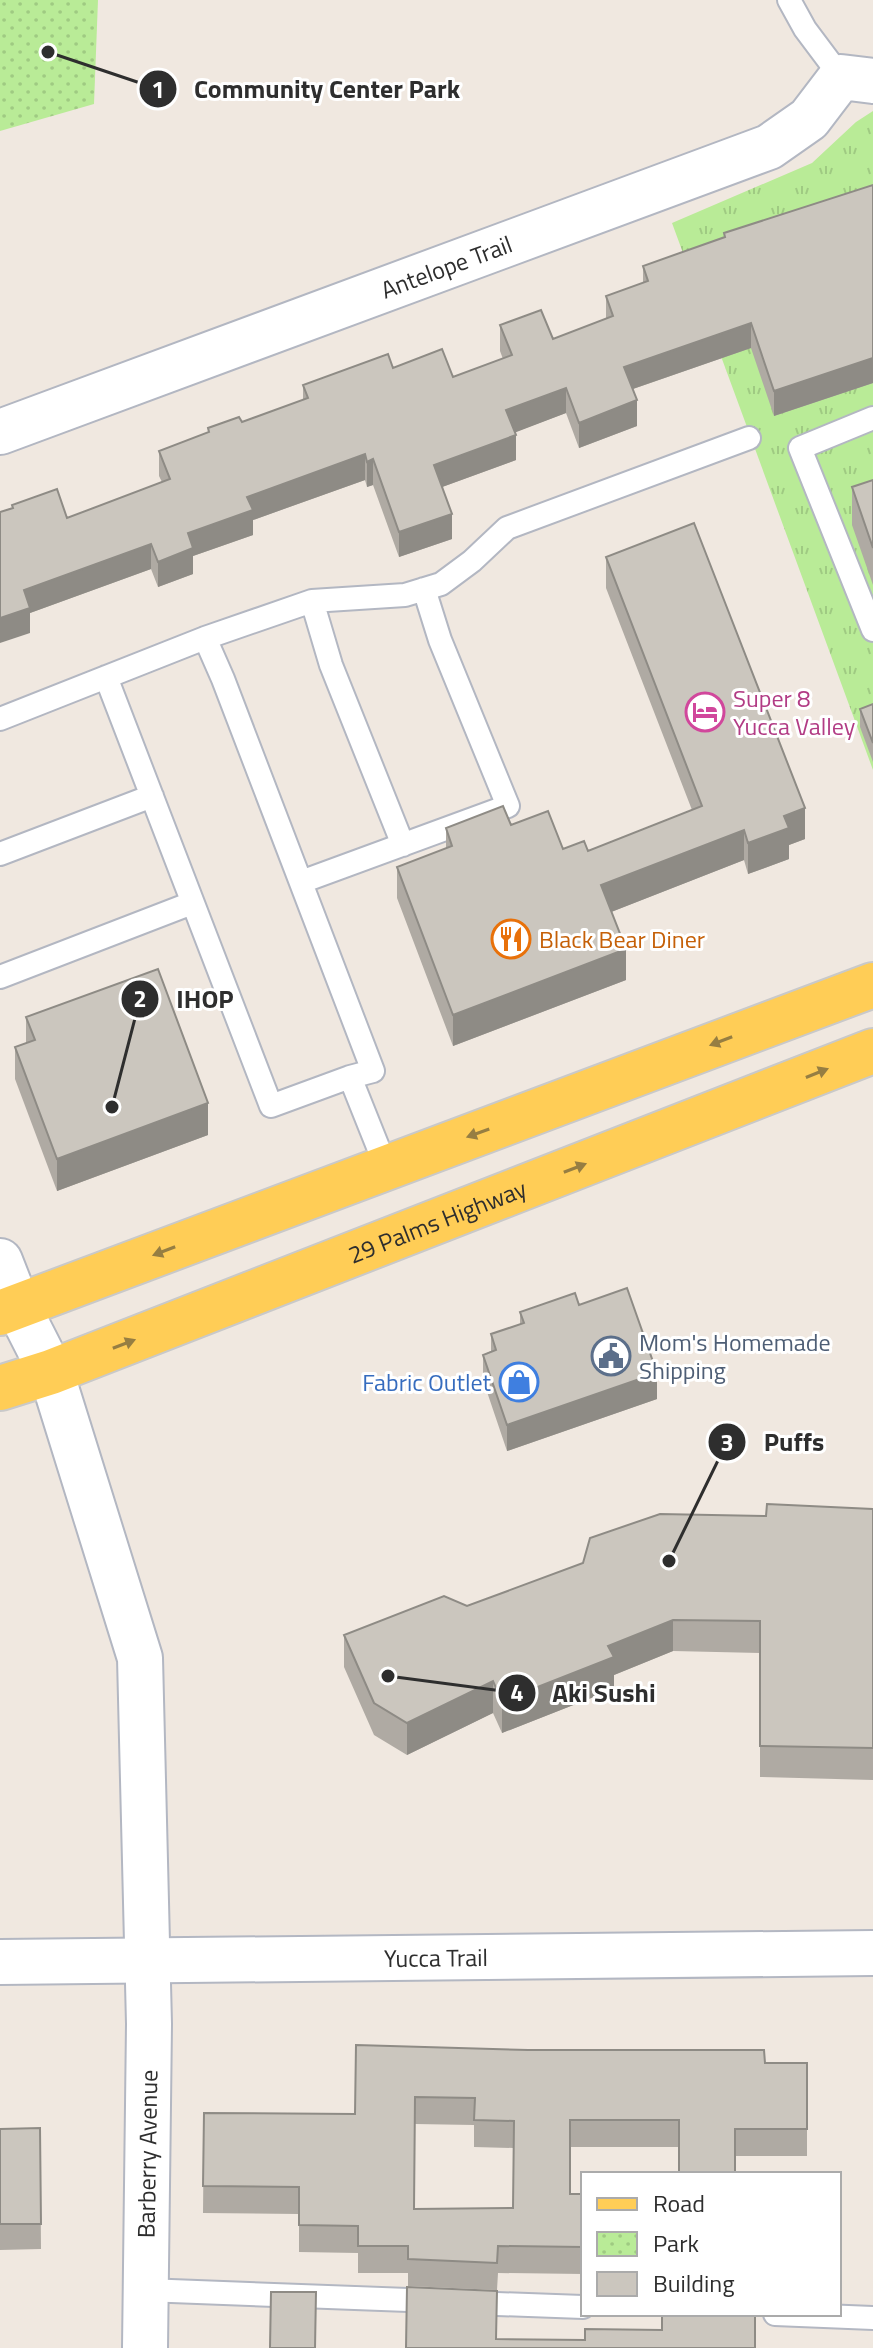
<svg xmlns="http://www.w3.org/2000/svg" width="873" height="2348" viewBox="0 0 873 2348" font-family="'Titillium Web',sans-serif">
  <style>
    .grass { fill: url(#grass-tufts) }
    .park { fill: url(#park-dots) }
    .lines { fill: none; stroke-linecap: round; stroke-linejoin: round }
    .service-casing { stroke: #b3b7c2; stroke-width: 26 }
    .minor-casing { stroke: #b3b7c2; stroke-width: 48 }
    .tertiary-casing { stroke: #b3b7c2; stroke-width: 48 }
    .primary-casing { stroke: #c9c9c9; stroke-width: 48 }
    .service { stroke: #fff; stroke-width: 22 }
    .minor { stroke: #fff; stroke-width: 44 }
    .tertiary { stroke: #fff; stroke-width: 44 }
    .primary { stroke: #ffcd56; stroke-width: 44 }
    .wall { fill: #afaaa3; fill-rule: evenodd }
    .shaded-wall { fill: #8e8b85 }
    .building { fill: #cbc6be; stroke: #8e8b85; stroke-width: 2; fill-rule: evenodd }
    .oneway { fill: #967e42 }
    .labels { text-anchor: middle; dominant-baseline: central; stroke-width: 6; stroke-linejoin: round; paint-order: stroke }
    .street-label { font-size: 24px; fill: #2e2e2e; stroke: #fff }
    .hotel-label { font-size: 24px; fill: #b23c85; stroke: #fff; text-anchor: start }
    .food-label { font-size: 24px; fill: #c56008; stroke: #fff; text-anchor: start }
    .service-label { font-size: 24px; fill: #4e5e75; stroke: #fff; text-anchor: start }
    .shop-label { font-size: 24px; fill: #366cbe; stroke: #fff; text-anchor: end }
    .leader { fill: none; stroke: #2e2e2e; stroke-width: 3 }
    .callout-dot { fill: #2e2e2e; stroke: #fff; stroke-width: 3 }
    .mark-label { font-size: 24px; text-anchor: middle; font-weight: bold; fill: #fff }
    .callout-label { font-size: 26px; text-anchor: middle; font-weight: bold; fill: #2e2e2e; stroke: #fff; stroke-width: 6; stroke-linejoin: round; paint-order: stroke }
  </style>
  <defs>
    <pattern id="grass-tufts" width="24" height="20" patternUnits="userSpaceOnUse" patternTransform="scale(2)"><rect width="24" height="20" fill="#b9eb97"/><path d="M3 7l-1-3M5 7V3M7 7l1-3M15 17l-1-3M17 17v-4M19 17l1-3" fill="none" stroke="#9fca82"/></pattern>
    <pattern id="park-dots" width="8" height="8" patternUnits="userSpaceOnUse" patternTransform="scale(2)"><rect width="8" height="8" fill="#b9eb97"/><path d="M2 2h.1M6 6h.1" fill="none" stroke="#9fca82" stroke-width="1.8" stroke-linecap="round"/></pattern>
  </defs>
  <rect width="100%" height="100%" fill="#f0e8e0"/>
  <path class="grass" d="M873,111v659l-201,-547 140,-60 44,-41z"/>
  <path class="park" d="M0,0h98l-4,104 -94,27z"/>
  <g class="lines">
    <g class="service-casing">
      <path id="service" d="M789,0l16,29 36,48
        M873,418l-73,30 73,182
        M312,601l19,64 72,180
        M205,638l18,41 150,392 -23,6 36,90
        M106,677l165,429 79,-29
        M0,719l205,-81 107,-37 93,-6 36,-11 31,-23 35,-33 242,-90
        M0,854l152,-58
        M301,882l207,-76 -68,-166 -16,-51
        M0,977l192,-74
        M145,2290l290,11
        M470,2303l113,4
        M775,2314l98,4"/>
    </g>
    <g class="minor-casing">
      <g id="minor">
        <path id="s1" d="M0,432l769,-285 40,-28 32,-42 32,4"/>
        <path d="M0,1261l18,46 33,65 89,286 9,366 -4,324"/>
      </g>
    </g>
    <g class="tertiary-casing">
      <g id="tertiary">
        <path id="s2" d="M0,1962l873,-9"/>
      </g>
    </g>
    <g class="primary-casing">
      <g id="primary">
        <path d="M0,1313l873,-328"/>
        <path id="s3" d="M0,1388l51,-16 822,-321"/>
      </g>
    </g>
    <use href="#service" class="service"/>
    <use href="#minor" class="minor"/>
    <use href="#tertiary" class="tertiary"/>
    <use href="#primary" class="primary"/>
  </g>
  <path class="wall" d="M873,185v198l-99,33 -23,-68 -118,41 4,37 -58,22 -13,-35 -51,19 1,28 -74,27 10,52 -53,18 -26,-72 -6,2 -2,-7 -112,40v15l-60,21v18l-35,13 -7,-18 -121,44v20l-18,-128 55,13 95,-36 -3,-6v-25l49,-18v-5l34,-6 61,-22v-15l90,-17 60,9 50,-18 -3,-8v-26l53,14 53,-20v-23l37,-13v-17l81,-28v-5z
    M873,480v105l-21,-60v-38z
    M606,557l199,282 -16,6v14l-41,15 -4,-14 -133,52 15,68 -173,66 -56,-148v-31l49,-18v-21l65,-3 52,24 25,2 104,-41 -86,-222z
    M873,704v58l-13,-35v-18z
    M26,1017l182,118 -151,56 -42,-112v-32l11,-3z
    M579,1305l78,94 -150,52 -24,-71v-25l8,-4v-17l29,-10v-12z
    M873,1509v271l-113,-3v-124l-87,-2 -59,24v14l-112,44 -9,-20 -86,42 -33,-20 -30,-68v-32l123,-29 299,-90z
    M356,2045l409,18h42v93h-72l-56,-9h-109v47h13v80l-85,-1 -1,17 -89,-4v-13h-50v-20l-59,-1v-38l-96,-1 1,-100 151,1zM415,2124l59,1v22l39,1v60l-99,1z
    M40,2128l1,121 -41,1v-121z"/>
  <path class="shaded-wall" d="M751,323v25l-127,44v-25z
    M873,358v25l-99,33v-25z
    M566,388v25l-60,23v-26z
    M637,400v26l-58,22v-25z
    M516,435v25l-82,30v-25z
    M365,454v26l-112,40v15l-60,21v18l-35,13v-25l30,-29 59,-36z
    M373,459v26l-6,2v-25z
    M452,514v25l-53,18v-25z
    M151,544v25l-121,44v20l-30,10v-25l24,-28z
    M805,808v31l-16,6v14l-41,15v-31l36,-27z
    M744,830v30l-143,56v-31z
    M626,949v31l-173,66v-31z
    M208,1103v32l-151,56v-32z
    M657,1373v26l-150,52v-26z
    M673,1620v31l-59,24v14l-112,44v-32l106,-55z
    M493,1681v32l-86,42v-32z"/>
  <path class="building" d="M873,185v173l-99,33 -23,-68 -127,44 13,33 -58,23 -13,-35 -60,22 10,25 -82,30 18,49 -53,18 -26,-73 -6,3 -2,-8 -118,43 6,13 -65,23 5,15 -35,14 -7,-18 -127,46 6,18 -30,10v-106l13,-4 -1,-3 45,-16 10,29 103,-39 -11,-28 50,-19 -1,-4 31,-11 3,5 66,-24 -5,-13 85,-31 5,14 49,-19 11,28 59,-22 -12,-30 41,-15 12,29 60,-23 -7,-20 42,-15 -5,-15 82,-29 -1,-4z
    M873,480v68l-21,-61z
    M694,523l111,285 -21,8 5,12 -41,15 -4,-13 -143,55 25,64 -173,66 -56,-148 55,-21 -6,-18 57,-22 8,19 37,-14 15,38 21,-8 4,10 114,-45 -96,-249z
    M873,704v39l-13,-34z
    M158,969l50,134 -151,56 -42,-112 20,-7 -9,-23z
    M627,1288l30,85 -150,52 -24,-70 13,-5 -5,-16 33,-11 -4,-11 55,-19 4,12z
    M767,1504l106,5v239l-113,-2v-125l-87,-1 -65,26 6,11 -112,44 -9,-20 -86,42 -33,-20 -30,-68 100,-39 23,10 116,-43 7,-25 70,-24 106,2z
    M356,2045l172,5h236l1,13h42v66h-72v45h-56v-54h-109v74h13v53l-85,-1 -1,17 -89,-4v-13h-50v-20l-59,-1v-38l-96,-1 1,-73 151,1zM415,2097l60,1 -1,22 40,1 -1,87 -99,1z
    M40,2128l1,96h-41v-95z
    M407,2287l90,4 -1,48 89,1v-11l77,1v-16h93v34h-349z
    M271,2292h45l-1,56h-45z"/>
  <defs><path id="oneway-solid" d="M-6-.8H1V-3.2L6.5 0L1 3.2V.8H-6Z" transform="scale(2)"/></defs>
  <g class="oneway">
    <use href="#oneway-solid" transform="translate(721 1041) rotate(159)"/>
    <use href="#oneway-solid" transform="translate(817 1073) rotate(-22)"/>
    <use href="#oneway-solid" transform="translate(478 1133) rotate(160)"/>
    <use href="#oneway-solid" transform="translate(575 1168) rotate(-21)"/>
    <use href="#oneway-solid" transform="translate(164 1251) rotate(159)"/>
    <use href="#oneway-solid" transform="translate(124 1344) rotate(-21)"/>
  </g>
  <defs>
    <g id="hotel-ring" transform="scale(2)"><circle r="9.5" fill="#fff" stroke="#d1479c" stroke-width="1.5"/><path d="M-6-4.5h1.5V1H6V5H4.5V3h-9V5H-6ZM-4 0a1.8 1.8 0 1 1 3.6 0ZM.5 0V-2.5h3Q6-2.5 6 0Z" fill="#d1479c"/></g>
    <g id="restaurant-ring" transform="scale(2)"><circle r="9.5" fill="#fff" stroke="#e8710a" stroke-width="1.5"/><path d="M-5-6h1v4h1v-4h1v4h1v-4h1v5L-1.5 .5V6h-2V.5L-5-1ZM5-6V6H3V1.5H1.5Q1.5-4 5-6Z" fill="#e8710a"/></g>
    <g id="civic-ring" transform="scale(2)"><circle r="9.5" fill="#fff" stroke="#5c6f8a" stroke-width="1.5"/><path d="M-.6-6.5H3V-4.5H.6V-3L4-1V1h2V6H-6V1h2V-1L-.6-3ZM-1.2 2.5V6h2.4V2.5Z" fill="#5c6f8a"/></g>
    <g id="shop-ring" transform="scale(2)"><circle r="9.5" fill="#fff" stroke="#3f7fe0" stroke-width="1.5"/><path d="M-5-2.5h2.3a2.7 3.5 0 0 1 5.4 0H5L5.5 6h-11ZM-1.5-2.5h3a1.5 2.3 0 0 0-3 0Z" fill="#3f7fe0"/></g>
  </defs>
  <g fill-rule="evenodd">
    <use href="#hotel-ring" x="705" y="712"/>
    <use href="#restaurant-ring" x="511" y="939"/>
    <use href="#civic-ring" x="611" y="1356"/>
    <use href="#shop-ring" x="519" y="1382"/>
  </g>
  <g class="labels">
    <g class="street-label">
      <text stroke="none"><textPath href="#s1" startOffset="476">Antelope Trail</textPath></text>
      <text stroke="none"><textPath href="#s3" startOffset="468">29 Palms Highway</textPath></text>
      <text stroke="none"><textPath href="#s2" startOffset="436">Yucca Trail</textPath></text>
      <text transform="translate(147 2154) rotate(-89)">Barberry Avenue</text>
    </g>
    <g class="hotel-label">
      <text x="733" y="698">Super 8<tspan x="733" dy="28">Yucca Valley</tspan></text>
    </g>
    <g class="food-label">
      <text x="539" y="939">Black Bear Diner</text>
    </g>
    <g class="service-label">
      <text x="639" y="1342">Mom's Homemade<tspan x="639" dy="28">Shipping</tspan></text>
    </g>
    <g class="shop-label">
      <text x="491" y="1382">Fabric Outlet</text>
    </g>
  </g>
  <path class="leader" d="M48 52L158 89M112 1107L140 999M669 1561L727 1442M388 1676L517 1693"/>
  <g class="callout-dot">
    <circle cx="48" cy="52" r="8"/>
    <circle cx="112" cy="1107" r="8"/>
    <circle cx="669" cy="1561" r="8"/>
    <circle cx="388" cy="1676" r="8"/>
    <circle cx="158" cy="89" r="20"/>
    <circle cx="140" cy="999" r="20"/>
    <circle cx="727" cy="1442" r="20"/>
    <circle cx="517" cy="1693" r="20"/>
  </g>
  <g class="mark-label">
    <text x="158" y="98">1</text>
    <text x="140" y="1007">2</text>
    <text x="727" y="1451">3</text>
    <text x="517" y="1701">4</text>
  </g>
  <g class="callout-label">
    <text x="327" y="98">Community Center Park</text>
    <text x="205" y="1008">IHOP</text>
    <text x="794" y="1451">Puffs</text>
    <text x="604" y="1702">Aki Sushi</text>
  </g>
  <rect x="581" y="2172" width="260" height="144" fill="#ffffff" stroke="#ababab" stroke-width="2"/>
  <rect x="597" y="2198" width="40" height="12" fill="#ffcd56" stroke="#ababab" stroke-width="2"/>
  <text x="653" y="2212" font-size="24" fill="#2e2e2e">Road</text>
  <rect x="597" y="2232" width="40" height="24" fill="url(#park-dots)" stroke="#ababab" stroke-width="2"/>
  <text x="653" y="2252" font-size="24" fill="#2e2e2e">Park</text>
  <rect x="597" y="2272" width="40" height="24" fill="#cbc6be" stroke="#ababab" stroke-width="2"/>
  <text x="653" y="2292" font-size="24" fill="#2e2e2e">Building</text>
</svg>
